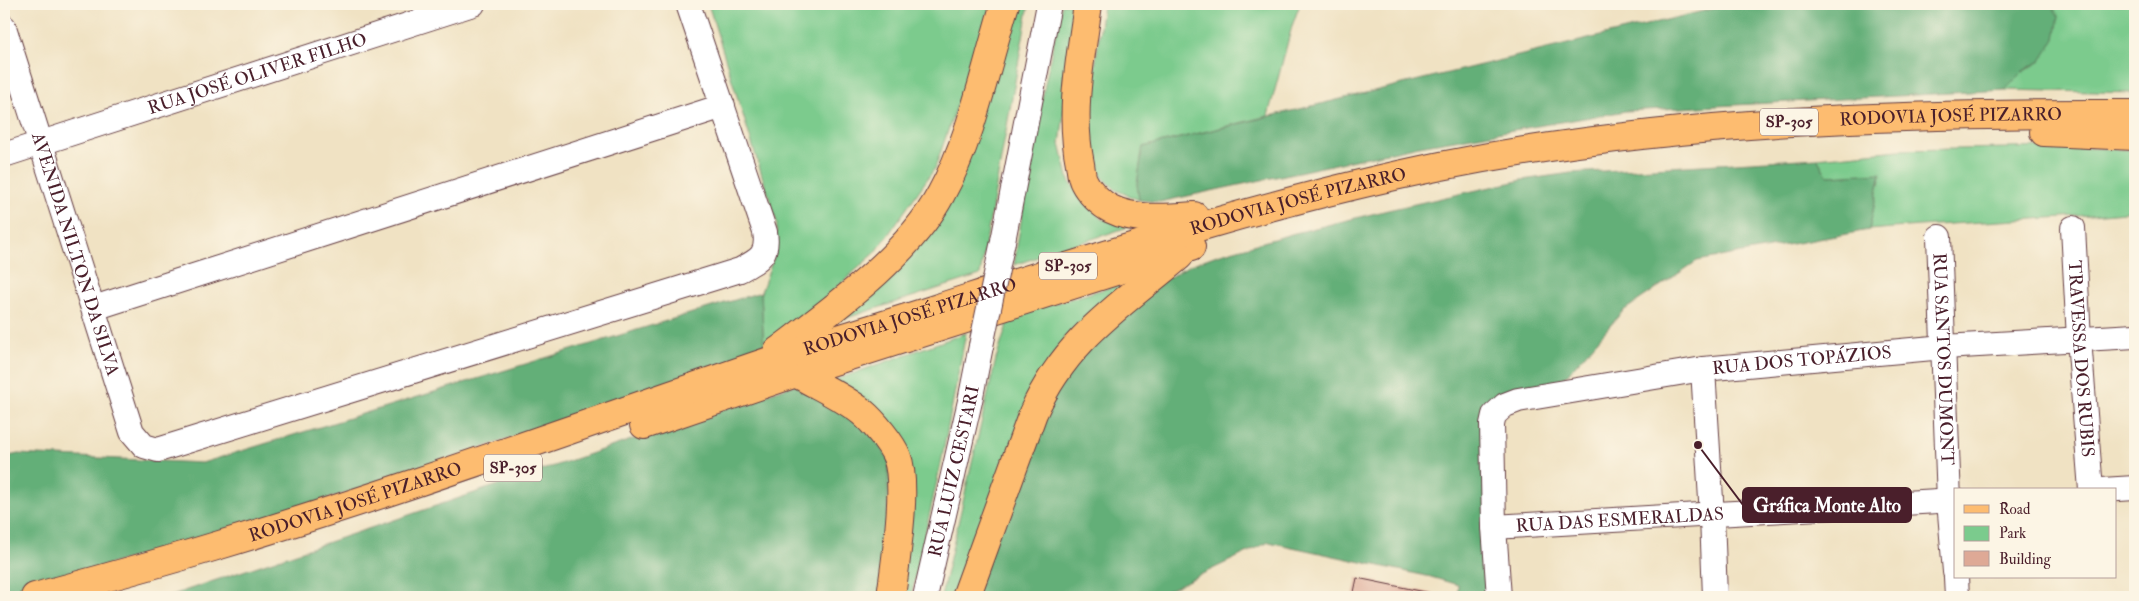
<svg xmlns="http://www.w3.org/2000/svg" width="2139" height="601" viewBox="0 0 2139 601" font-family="'IM FELL Double Pica',serif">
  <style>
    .green { fill: #7bcb8d; stroke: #62755c }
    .forest { fill: #64af78; stroke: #576752 }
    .building { fill: #dea996 }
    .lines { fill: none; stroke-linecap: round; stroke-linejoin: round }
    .minor-casing { stroke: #633c42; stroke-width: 26 }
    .major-casing { stroke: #633c42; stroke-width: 30 }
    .minor { stroke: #fff; stroke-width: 24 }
    .major { stroke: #fdbc70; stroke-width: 28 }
    .minor-bridge-casing { stroke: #633c42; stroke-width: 26; stroke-linecap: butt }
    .minor-bridge { stroke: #fff; stroke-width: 24 }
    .labels { text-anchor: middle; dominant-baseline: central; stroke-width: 5; stroke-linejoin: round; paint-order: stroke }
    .shield { fill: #fcf5e5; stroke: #7f5f63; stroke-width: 1 }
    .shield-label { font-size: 16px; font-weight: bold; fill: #4a1f2b }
    .street-label { font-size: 18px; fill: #4a1f2b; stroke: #fcf5e5 }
    .leader { fill: none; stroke: #4a1f2b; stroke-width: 2 }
    .callout-dot { fill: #4a1f2b; stroke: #fcf5e5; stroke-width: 2 }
    .callout { fill: #4a1f2b; stroke: #4a1f2b; stroke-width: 2 }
    .callout-label { font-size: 19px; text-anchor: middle; font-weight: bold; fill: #fff }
  </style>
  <rect width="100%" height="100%" fill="#fcf5e5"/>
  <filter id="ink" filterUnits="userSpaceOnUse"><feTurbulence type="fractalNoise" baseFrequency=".02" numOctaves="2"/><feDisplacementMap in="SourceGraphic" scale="10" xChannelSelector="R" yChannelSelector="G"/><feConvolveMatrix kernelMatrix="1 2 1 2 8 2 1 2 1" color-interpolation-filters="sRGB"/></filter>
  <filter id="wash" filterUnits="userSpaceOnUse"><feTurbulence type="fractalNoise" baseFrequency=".0096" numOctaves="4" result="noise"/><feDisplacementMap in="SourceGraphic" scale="20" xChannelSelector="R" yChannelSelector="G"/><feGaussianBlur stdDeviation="1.12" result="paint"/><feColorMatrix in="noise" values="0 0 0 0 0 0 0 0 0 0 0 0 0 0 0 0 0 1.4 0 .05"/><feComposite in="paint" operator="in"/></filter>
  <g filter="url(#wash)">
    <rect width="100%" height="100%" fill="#f0e2c3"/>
    <path class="green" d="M708,4h284l-57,164 -59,84 -112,101 -3,-61 14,-38 2,-31z
      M1014,4h15l-49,271 -149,48 66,-61z
      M1062,4h16l-18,140 9,37 32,38 36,5 -123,41c14,-88 28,-175 48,-261z
      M1103,4h197l-8,22 -24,90 -125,31 -6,37 2,16 -23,-10 -22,-21 -3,-37 1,-40z
      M2050,4h85v89l-130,-3 19,-19 17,-10 18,-45z
      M2063,147l72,3v61c-88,9 -177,11 -266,19l12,-56 -54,2 -10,-18 82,-8z
      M1136,280l-180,317h-15l55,-238 14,-43z
      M966,333l-25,130 -30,134h-11l-68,-216z"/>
    <path class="forest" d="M1726,4h324l9,12 -4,23 -14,22 -15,8 -21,21 -379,21 -207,35 -259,56 -21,-2 -2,-16 6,-37 581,-141z
      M1817,158l10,18 54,-3 -12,57 -172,31 -74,50 -64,73 -47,9 -30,15 9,189h-34l1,-12 -27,-8 -162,-35 -115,55h-181l19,-53 75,-176 86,-81 37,-22 27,-10 78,-22 93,-23 134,-30 49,-7z
      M761,292l3,61 -414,139 -346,104v-139l14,-3 184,9z
      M797,384l68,42 24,35 -6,136h-717z"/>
    <g id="blocks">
      <path class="building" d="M1357,578l88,18v1h-92z"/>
    </g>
  </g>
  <g filter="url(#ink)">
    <use href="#blocks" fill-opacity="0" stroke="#633c42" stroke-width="1"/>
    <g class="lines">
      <g class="minor-casing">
        <g id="minor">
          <path id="s1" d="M4,27l128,405 12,14 14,4 582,-180c18,-10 29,-14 25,-38l-77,-228"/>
          <path id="s2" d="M4,155l469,-151"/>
          <path id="s3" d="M2073,228l6,111 12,151"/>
          <path id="s4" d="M1939,237l10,264 6,71"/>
          <path d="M1003,241l46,-237"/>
          <path d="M94,308l629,-202"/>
          <path d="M1703,369l9,147 3,81"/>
          <path d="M2102,490l33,-2"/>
          <path id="s5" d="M1494,527l461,-27"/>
          <path d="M1956,577l1,20"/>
          <path id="s6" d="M925,597l45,-196 11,-55"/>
          <path id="s7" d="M1499,597l-5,-70 -2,-103 2,-9 11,-10 13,-5 185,-31 241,-22 191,-11"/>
        </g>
      </g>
      <g class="major-casing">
        <g id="major">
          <path d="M1088,4c-7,53 -19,106 -8,160 1,5 1,13 4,18 5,10 17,22 27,27 24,12 57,9 83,7"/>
          <path d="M2044,132l91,4"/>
          <path d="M778,351c55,-42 131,-96 163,-157 31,-56 45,-129 64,-190"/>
          <path d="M796,373c22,13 46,23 66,39 11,9 30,32 35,45 11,29 -2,107 -6,140"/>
          <path d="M644,425l152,-52 395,-126"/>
          <path id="s8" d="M35,597c59,-16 119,-32 178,-50 185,-55 366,-121 548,-183 58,-20 118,-37 177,-56 166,-53 331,-107 503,-142 228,-46 462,-53 694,-52"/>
          <path d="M966,597l67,-184c33,-74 87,-107 146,-157"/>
        </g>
      </g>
      <use href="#minor" class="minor"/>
      <use href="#major" class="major"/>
      <g class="minor-bridge-casing">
        <path id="minor-bridge" d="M981,346l22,-105"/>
      </g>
      <use href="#minor-bridge" class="minor-bridge"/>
    </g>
  </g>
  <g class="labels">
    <g class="shield">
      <rect x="1760" y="108.5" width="58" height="27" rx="4"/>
      <rect x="1039" y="252.5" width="58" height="27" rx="4"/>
      <rect x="484" y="454.5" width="58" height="27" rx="4"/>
    </g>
    <g class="shield-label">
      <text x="1789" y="122">SP-305</text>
      <text x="1068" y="266">SP-305</text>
      <text x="513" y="468">SP-305</text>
    </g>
    <g class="street-label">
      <text stroke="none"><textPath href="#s2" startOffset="266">RUA JOSÉ OLIVER FILHO</textPath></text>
      <text stroke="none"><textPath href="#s8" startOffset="1984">RODOVIA JOSÉ PIZARRO</textPath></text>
      <text stroke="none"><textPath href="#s8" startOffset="1324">RODOVIA JOSÉ PIZARRO</textPath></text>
      <text stroke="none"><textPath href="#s1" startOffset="238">AVENIDA NILTON DA SILVA</textPath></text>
      <text stroke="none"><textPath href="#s8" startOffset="919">RODOVIA JOSÉ PIZARRO</textPath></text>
      <text stroke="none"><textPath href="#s4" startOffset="122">RUA SANTOS DUMONT</textPath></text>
      <text stroke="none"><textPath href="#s3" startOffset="131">TRAVESSA DOS RUBIS</textPath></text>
      <text stroke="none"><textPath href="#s7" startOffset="498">RUA DOS TOPÁZIOS</textPath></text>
      <text stroke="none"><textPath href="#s6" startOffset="129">RUA LUIZ CESTARI</textPath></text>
      <text stroke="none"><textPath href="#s8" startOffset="334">RODOVIA JOSÉ PIZARRO</textPath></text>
      <text stroke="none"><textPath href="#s5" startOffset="126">RUA DAS ESMERALDAS</textPath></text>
    </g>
  </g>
  <path class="leader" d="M1698 445L1743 505"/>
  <circle class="callout-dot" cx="1698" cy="445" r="5"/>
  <rect class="callout" x="1743" y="488" width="168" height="34" rx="5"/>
  <g class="callout-label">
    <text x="1827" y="512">Gráfica Monte Alto</text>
  </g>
  <rect width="2139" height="601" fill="none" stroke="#fcf5e5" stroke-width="20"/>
  <rect x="1954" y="488" width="162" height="90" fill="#fcf5e5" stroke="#b59f9b"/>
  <rect x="1964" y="505" width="25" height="8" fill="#fdbc70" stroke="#b59f9b"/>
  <text x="1999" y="514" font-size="15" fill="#4a1f2b">Road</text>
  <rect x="1964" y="526" width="25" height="15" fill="#7bcb8d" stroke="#b59f9b"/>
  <text x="1999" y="538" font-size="15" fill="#4a1f2b">Park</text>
  <rect x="1964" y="551" width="25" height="15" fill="#dea996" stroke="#b59f9b"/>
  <text x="1999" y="564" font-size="15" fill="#4a1f2b">Building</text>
</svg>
